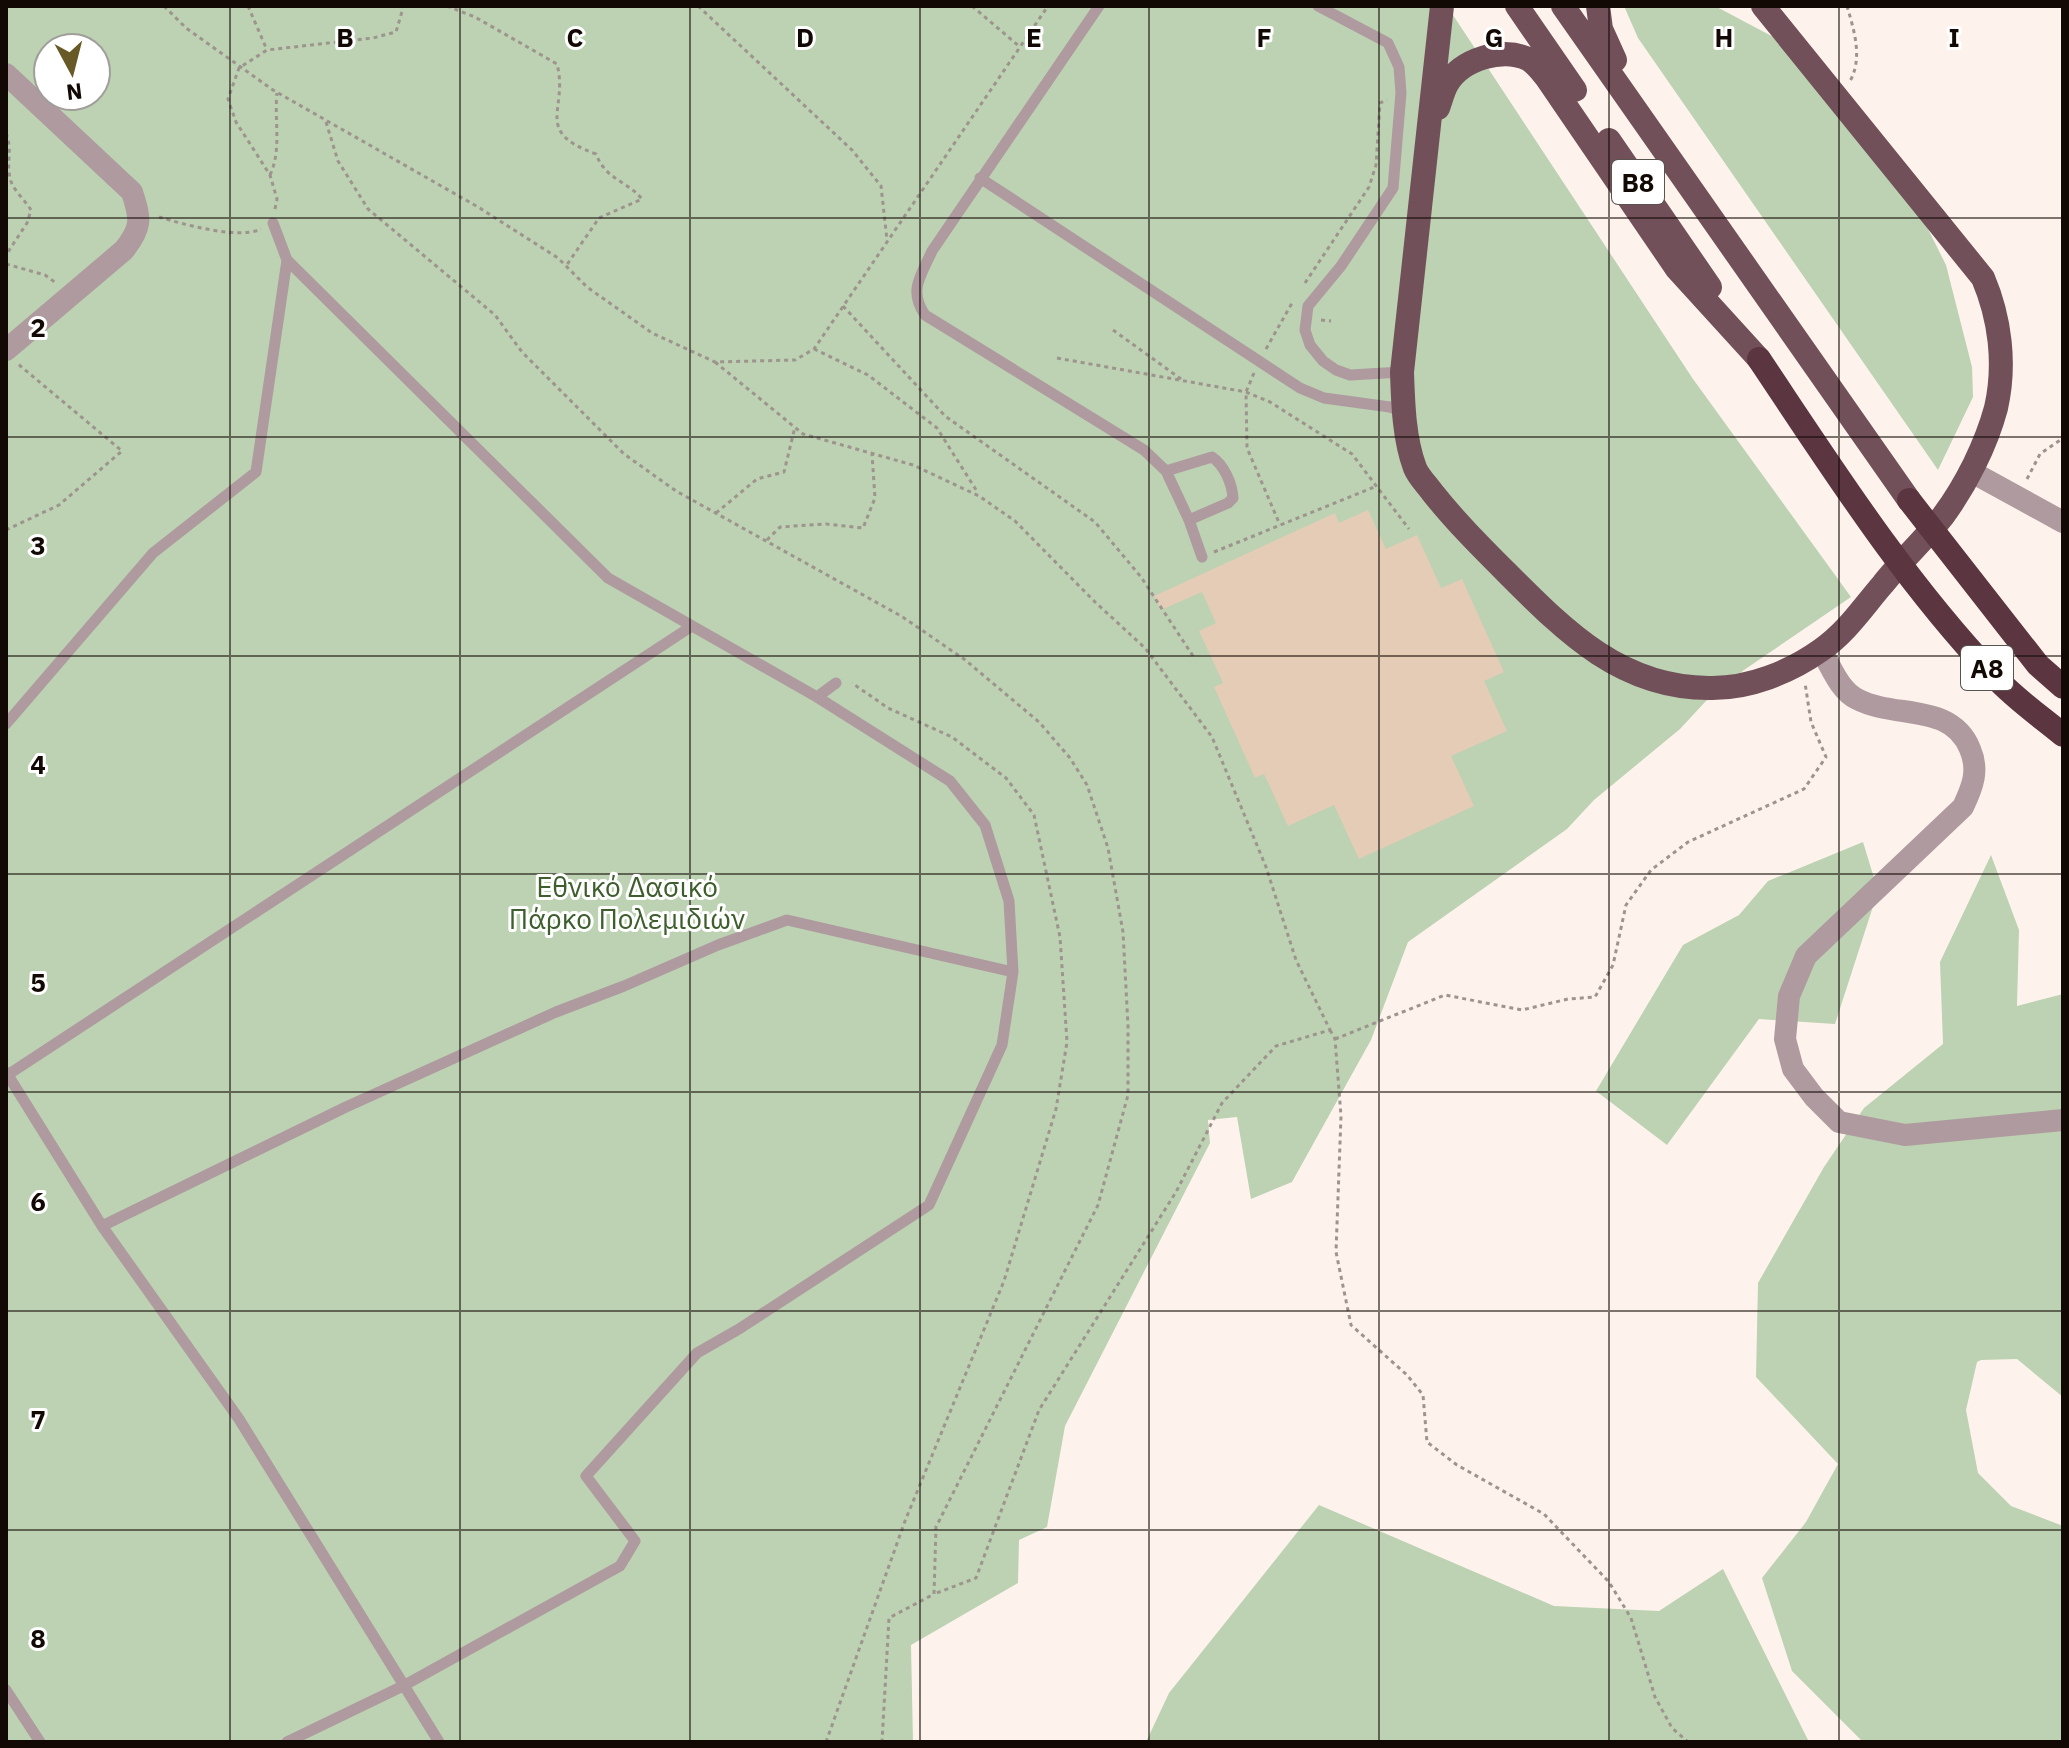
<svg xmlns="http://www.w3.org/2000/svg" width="2069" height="1748" viewBox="0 0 2069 1748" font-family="'IBM Plex Sans',sans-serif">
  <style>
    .green { fill: #bcd2b2; fill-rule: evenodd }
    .building { fill: #e4ccb7 }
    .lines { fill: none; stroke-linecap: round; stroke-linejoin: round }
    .path { stroke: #9e948e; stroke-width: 3; stroke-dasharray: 4 4; stroke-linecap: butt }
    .lane { stroke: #ae9a9f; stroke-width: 11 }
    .street { stroke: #ae9a9f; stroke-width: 22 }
    .primary { stroke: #715059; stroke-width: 24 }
    .highway { stroke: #5b3641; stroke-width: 24 }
    .grid { fill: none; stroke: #120905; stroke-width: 2; stroke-opacity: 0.55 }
    .labels { text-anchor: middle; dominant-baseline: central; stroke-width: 6; stroke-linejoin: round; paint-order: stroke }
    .shield { fill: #fff; stroke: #595350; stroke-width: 2 }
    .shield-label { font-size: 26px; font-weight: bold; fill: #120905 }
    .park-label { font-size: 28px; fill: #3e5e2d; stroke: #fff }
    .grid-label { font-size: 26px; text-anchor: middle; font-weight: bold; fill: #120905; stroke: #fff; stroke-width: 6; stroke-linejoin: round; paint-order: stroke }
  </style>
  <rect width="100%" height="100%" fill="#fef3ec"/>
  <path class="green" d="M6,6h1441l246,373 158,218 -107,73 -39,32 -25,27 -86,71 -27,29 -159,113 -37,98 -79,142 -41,17 -14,-82 -29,3 2,23 -145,283 -18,101 -28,13 -1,43 -107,62 2,97h-907zM48,48h48v48h-48z
    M1624,6h91l68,36 144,185 19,38 26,102 1,30 -35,73 -300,-432z
    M1863,842l15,49 -43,133 -76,-5 -92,126 -71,-54 87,-146 56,-30 29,-34z
    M1991,855l28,75 -2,76 46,-12v403l-46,-38 -36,1 -4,2 -11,48 12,63 33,33 52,20v216h-200l-71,-71 -30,-93 44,-56 32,-58 -82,-87 2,-94 66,-116 40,-59 79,-64 -3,-82z
    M1319,1505l235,101 105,5 64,-42 86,173h-663l23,-49z"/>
  <path class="building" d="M1368,510l18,39 31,-14 24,53 21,-9 42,93 -20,9 23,50 -56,25 23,50 -115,53 -25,-54 -46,21 -24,-52 -9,4 -41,-91 9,-4 -24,-52 17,-8 -14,-31 -41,18 -7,-14 181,-83 4,10z"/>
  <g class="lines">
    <path class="path" d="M164,6l22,22 87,62 205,117 80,51 29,29 65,46 63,29 80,-2 19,-11 234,-343
      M248,6l19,44
      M400,6h9
      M447,6l28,11 82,47c12,46 -25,67 39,90 10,26 30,26 46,45l-43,19 -33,48
      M698,6l154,144 29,36 6,54
      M972,6l48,41
      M1847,6c7,24 16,52 3,75
      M326,122l12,39 30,48 127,106 27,37 102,102 52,37 225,125 63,43 75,63 31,36 17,27 21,63 15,84 5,94v69l-30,110 -162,322 -2,67 -45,24 -7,124
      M6,133c7,18 0,28 4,45 2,11 15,22 21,32l-4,13 -21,32
      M270,175c12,-26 4,-54 7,-82
      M275,209l2,-10 -7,-24 -34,-53 -8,-23 11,-31 28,-18 106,-12 23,-6 7,-24
      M159,217c24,7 79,23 102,12
      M6,264l39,11 11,8
      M1305,283l64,-96 7,-22 4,-62 7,-3
      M843,306l102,110 150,106 46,55 52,79
      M1321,320l10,1
      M1113,330l68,49
      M814,349l54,26 69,53 41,65
      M1266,349l26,-46
      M1057,358l189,34 24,10 82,52 57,75
      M715,362l88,72 110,31 66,31 36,25 80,81 50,46 67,89 54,130 30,93 34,70 -54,16 -54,57 -46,89 -137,218 -63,168 -42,16
      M1254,373l-8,19 1,56 33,77
      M2027,479l13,-25 23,-16
      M716,513l41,-34 27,-7 11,-45
      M6,530l53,-25 63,-54 -104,-87
      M767,540l13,-13 46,-3 37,4 12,-30 -3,-44
      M1214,552l163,-66
      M1330,1030l5,9 6,77 -5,136 15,73 56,50 16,20 4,47 30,23 87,49 65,68 22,36 24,79 17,31 16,14
      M1335,1039l110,-44 77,15 46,-11 27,-2 18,-32 13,-60 25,-35 37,-28 116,-53 22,-32 -15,-35 -6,-39
      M826,1742l79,-221 99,-240 52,-172 11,-67 -7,-105 -26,-122 -28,-37 -54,-41 -64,-29 -36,-25"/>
    <path class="lane" d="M1099,6l-167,245c-11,25 -24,39 -7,64l219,135 22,21 23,49 13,37
      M1318,6l70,37 11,24 2,26 -8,95 -52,78 -33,40 -3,24 5,15 13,16 13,9 14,5 52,-3
      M980,178l320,210 24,10 66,9 13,5
      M273,223l14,37 321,318 209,119 19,-14
      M1166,471l46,-14c12,8 20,26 21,41l-5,5 -39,17
      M6,724l147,-171 103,-81 31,-212
      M6,1072l96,154 137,193 200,323
      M6,1076l686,-450
      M102,1226l244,-119 210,-95 68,-26 94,-41 69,-25 226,52 -4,-71 -24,-76 -35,-44 -133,-84
      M6,1690l34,52
      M287,1742l116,-56 217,-120 15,-25 -49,-65 111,-123 42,-24 190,-124 73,-160 11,-73"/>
    <path class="street" d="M6,74l126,118c9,28 10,35 -8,58l-118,100
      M1970,471l93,51
      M1821,650c10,16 18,40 36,49 38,20 94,3 113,50 9,21 3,37 -7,58l-157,149 -17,40 -4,43 8,30 21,28 25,25 66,13 158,-15"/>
    <path class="primary" d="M1442,6l-40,366c1,31 2,67 13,96 3,8 12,17 17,24 23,29 48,54 74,80 58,58 114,116 203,116 40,1 81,-16 112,-38 26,-18 42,-43 62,-66 19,-24 41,-44 60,-68 23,-31 43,-71 53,-108 10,-44 4,-90 -13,-130l-220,-272
      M1517,6l58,84
      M1563,6l346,494
      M1598,6l3,23 14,31
      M1438,108c3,-8 5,-17 9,-24 15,-25 55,-37 81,-25 7,4 13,12 18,18l131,192 82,90
      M1609,140l101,147"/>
    <path class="highway" d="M1759,359c73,109 144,221 235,317 20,22 46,40 69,59
      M1909,500l129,165 25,22"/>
  </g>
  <path class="grid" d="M230,6v1736M460,6v1736M690,6v1736M920,6v1736M1149,6v1736M1379,6v1736M1609,6v1736M1839,6v1736M6,218h2057M6,437h2057M6,656h2057M6,874h2057M6,1092h2057M6,1311h2057M6,1530h2057"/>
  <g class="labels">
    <g class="shield">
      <rect x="1612" y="160" width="52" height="44" rx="6"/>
      <rect x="1961" y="646" width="52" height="44" rx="6"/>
    </g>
    <g class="shield-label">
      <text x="1638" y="182">B8</text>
      <text x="1987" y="668">A8</text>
    </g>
    <g class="park-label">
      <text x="627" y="886">Εθνικό Δασικό<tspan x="627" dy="32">Πάρκο Πολεμιδιών</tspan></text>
    </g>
  </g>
  <g class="grid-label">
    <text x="345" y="47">B</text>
    <text x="575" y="47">C</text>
    <text x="805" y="47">D</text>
    <text x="1034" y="47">E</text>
    <text x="1264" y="47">F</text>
    <text x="1494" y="47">G</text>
    <text x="1724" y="47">H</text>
    <text x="1954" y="47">I</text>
    <text x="38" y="337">2</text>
    <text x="38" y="555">3</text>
    <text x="38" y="774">4</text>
    <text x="38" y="992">5</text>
    <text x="38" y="1211">6</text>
    <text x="38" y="1429">7</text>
    <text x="38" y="1648">8</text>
  </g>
  <rect width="2069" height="1748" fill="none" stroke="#120905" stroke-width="16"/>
  <g transform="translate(72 72) rotate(173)"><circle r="38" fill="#ffffff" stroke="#a09d9b" stroke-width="2"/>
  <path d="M0-6L14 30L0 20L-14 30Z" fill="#675a27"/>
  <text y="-12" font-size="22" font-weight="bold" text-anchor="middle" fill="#120905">N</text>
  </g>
</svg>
